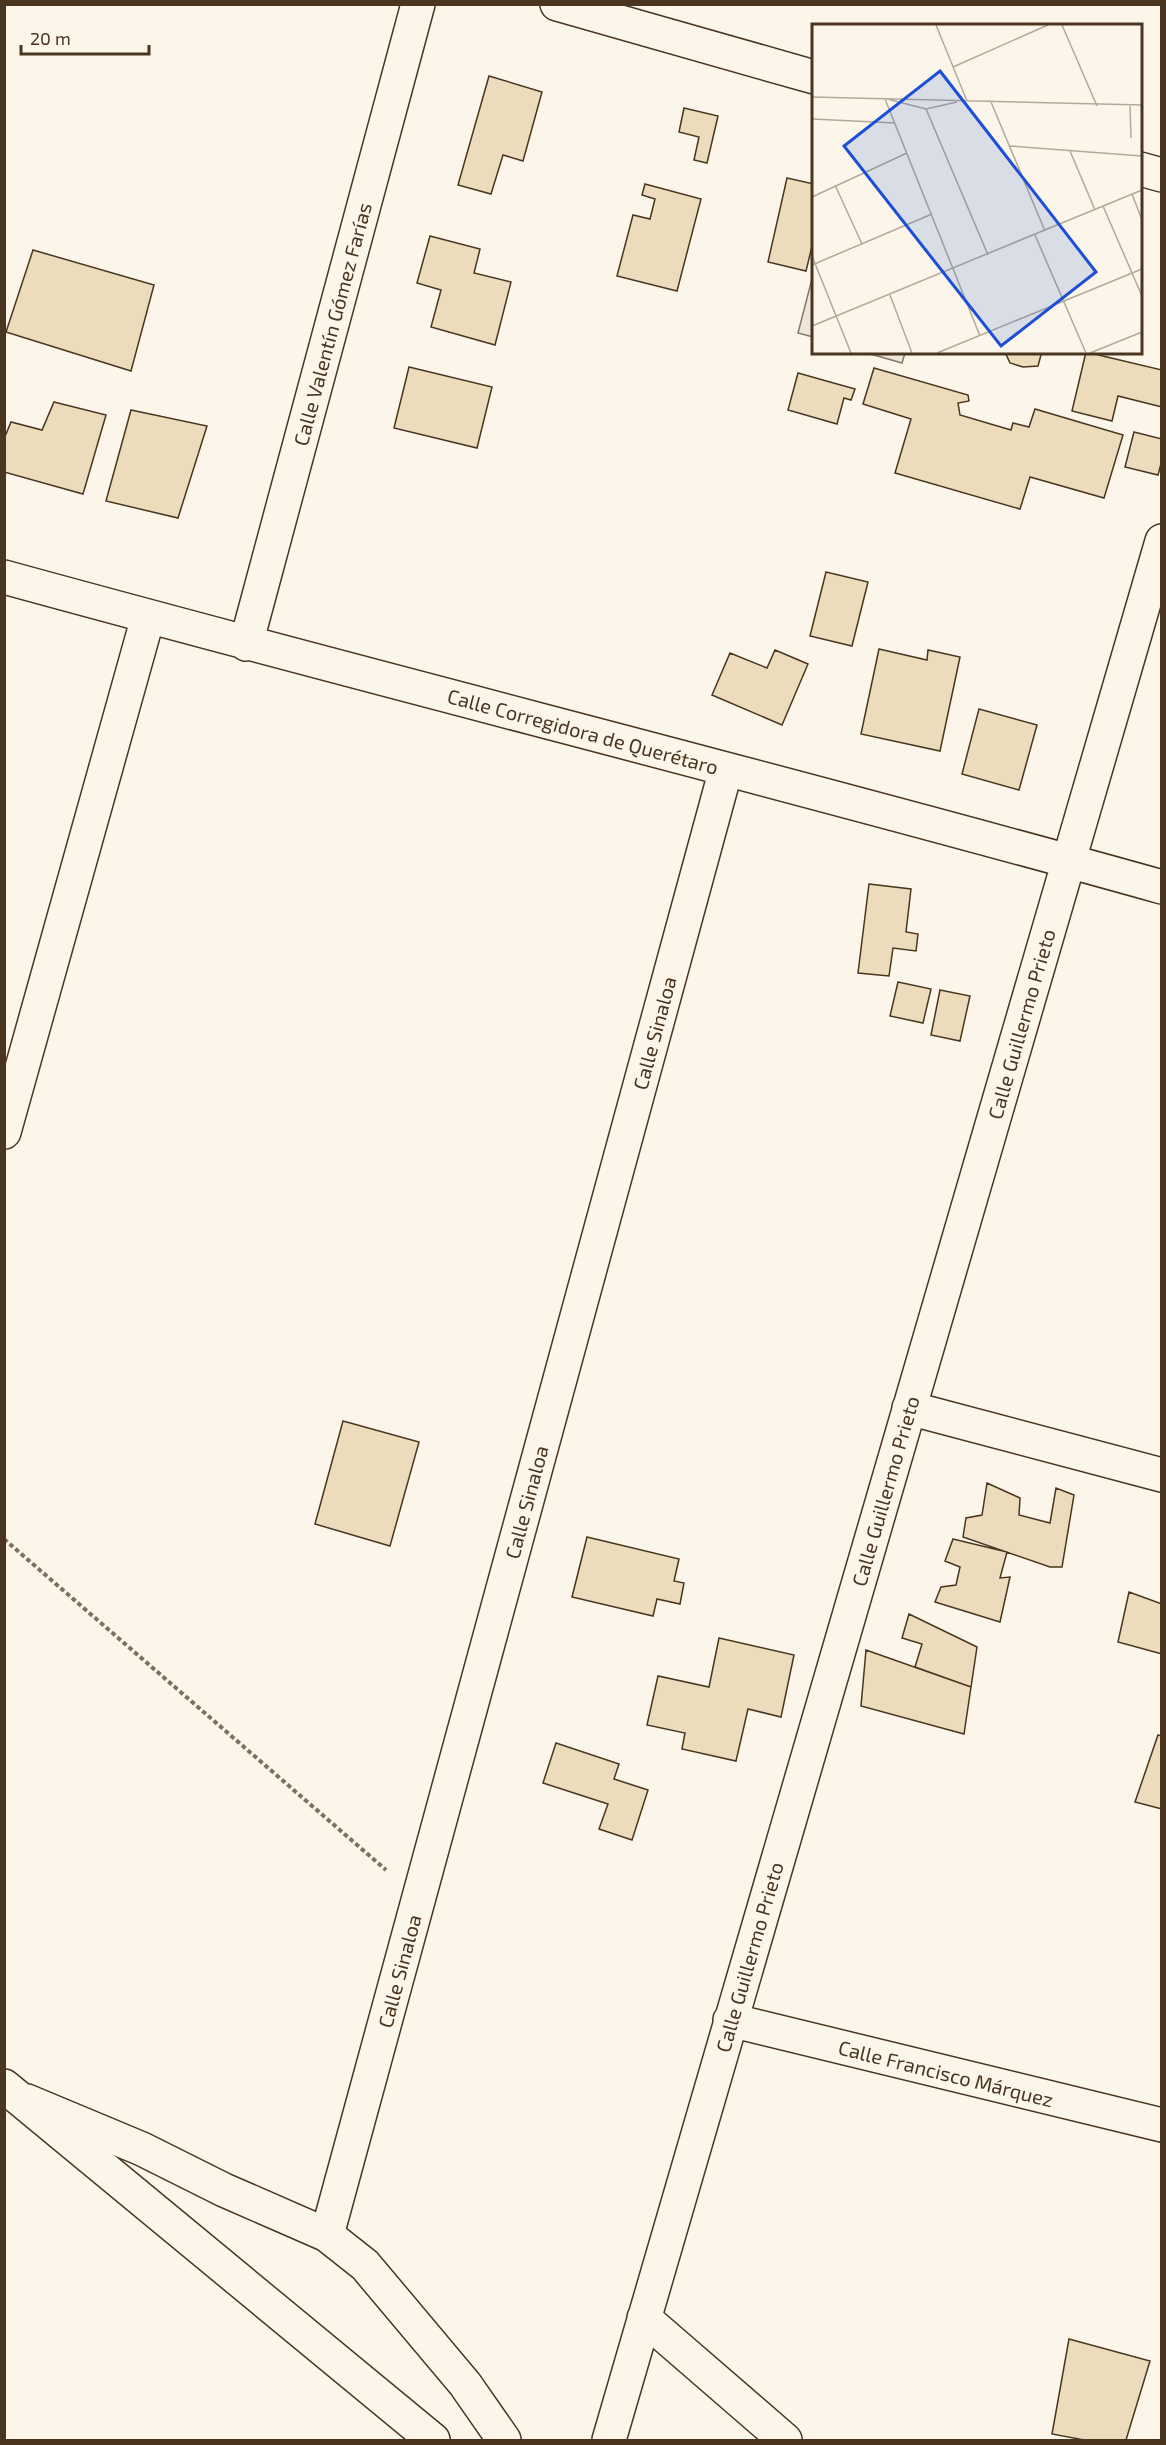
<svg xmlns="http://www.w3.org/2000/svg" width="1166" height="2445" viewBox="0 0 1166 2445" font-family="'Exo 2',sans-serif">
  <style>
    .parking { fill: #ede7d9; stroke: #887966; stroke-width: 1.5 }
    .building { fill: #ecdcbc; stroke: #4a3520; stroke-width: 1.5 }
    .lines { fill: none; stroke-linecap: round; stroke-linejoin: round }
    .street-casing { stroke: #4a3520; stroke-width: 36 }
    .secondary-casing { stroke: #4a3520; stroke-width: 36 }
    .path { stroke: #7f6f5c; stroke-width: 4; stroke-dasharray: 4.5 3; stroke-linecap: butt }
    .street { stroke: #fbf6e9; stroke-width: 33 }
    .secondary { stroke: #fbf6e9; stroke-width: 33 }
    .labels { text-anchor: middle; dominant-baseline: central; stroke-width: 4.5; stroke-linejoin: round; paint-order: stroke }
    .street-label { font-size: 20px; fill: #4a3520; stroke: #fbf6e9 }
    .inset-road { fill: none; stroke: #b4a999; stroke-width: 1.5 }
    .view { fill: #1d4ed8; fill-opacity: 0.15; stroke: #1d4ed8; stroke-width: 3 }
    .inset-edge { fill: none; stroke: #4a3520; stroke-width: 3 }
  </style>
  <rect width="100%" height="100%" fill="#fbf6e9"/>
  <path class="parking" d="M813,275v62l-15,-4z
    M867,353h38l-3,10z"/>
  <path class="building" d="M489,76l53,16 -19,69 -20,-6 -12,39 -33,-9z
    M684,108l34,8 -11,47 -13,-3 5,-23 -20,-5z
    M787,178l27,6v54l-8,33 -38,-9z
    M645,184l56,15 -24,92 -60,-15 16,-61 17,4 5,-20 -13,-4z
    M430,236l50,13 -6,24 37,9 -16,63 -64,-18 10,-37 -24,-7z
    M33,250l121,35 -23,86 -125,-39z
    M1005,352h36v3l-3,11 -15,1 -13,-4z
    M1086,352l76,18v37l-44,-11 -6,25 -40,-10z
    M409,367l83,20 -15,61 -83,-20z
    M874,368l94,27 1,6 -11,2 2,12 51,15 2,-7 16,4 6,-18 88,26 -19,63 -74,-21 -10,32 -125,-36 16,-54 -48,-15z
    M798,373l57,16 -4,11 -7,-2 -7,26 -49,-14z
    M54,402l52,13 -23,79 -79,-22v-33l7,-17 31,8z
    M131,410l76,16 -29,92 -72,-17z
    M1134,432l28,7v21l-4,15 -33,-8z
    M826,572l42,10 -16,64 -42,-10z
    M879,649l48,11 1,-10 32,7 -20,94 -79,-17z
    M775,650l33,14 -26,61 -70,-30 18,-42 37,15z
    M979,709l58,16 -18,65 -57,-16z
    M869,884l42,5 -5,43 12,2 -2,17 -23,-3 -4,28 -31,-3z
    M898,982l33,7 -8,34 -33,-7z
    M940,990l30,6 -10,45 -29,-6z
    M343,1421l76,21 -29,104 -75,-22z
    M987,1483l33,15 -1,17 31,8 6,-35 18,7 -12,72h-12l-87,-30 3,-19 16,-3z
    M587,1537l92,22 -5,22 10,2 -4,21 -23,-5 -4,17 -81,-19z
    M953,1539l54,13 -7,26 10,-1 -10,45 -65,-20 6,-15 15,-2 4,-18 -15,-6z
    M1129,1592l33,12v50l-44,-12z
    M909,1614l68,33 -6,40 -56,-20 7,-23 -20,-6z
    M719,1638l75,17 -13,62 -33,-8 -12,52 -54,-12 3,-16 -38,-8 11,-49 51,11z
    M866,1650l105,37 -7,47 -103,-28z
    M1158,1735l4,1v73l-27,-7z
    M556,1743l63,21 -5,15 34,11 -16,50 -33,-11 9,-25 -65,-21z
    M1069,2339l81,22 -24,79h-42l-32,-6z"/>
  <g class="lines">
    <g class="street-casing">
      <path id="street" d="M557,4l257,73
        M1140,169l22,6
        M4,577c385,106 773,202 1158,310
        M246,644l172,-640
        M4,1132l144,-515
        M909,1408l253,67
        M730,2020l432,105
        M27,2101l115,48 82,41 103,45
        M644,2318l141,122
        M504,2440l-39,-56 -100,-119 -38,-30 399,-1466
        M609,2440l553,-1899"/>
    </g>
    <g class="secondary-casing">
      <path id="secondary" d="M4,2086l429,354"/>
    </g>
    <path class="path" d="M4,1539l382,331"/>
    <use href="#street" class="street"/>
    <use href="#secondary" class="secondary"/>
  </g>
  <g class="labels">
    <g class="street-label">
      <text transform="translate(332 324) rotate(-75)">Calle Valentín Gómez Farías</text>
      <text transform="translate(583 731) rotate(15)">Calle Corregidora de Querétaro</text>
      <text transform="translate(1021 1024) rotate(-74)">Calle Guillermo Prieto</text>
      <text transform="translate(654 1033) rotate(-75)">Calle Sinaloa</text>
      <text transform="translate(885 1491) rotate(-74)">Calle Guillermo Prieto</text>
      <text transform="translate(526 1502) rotate(-75)">Calle Sinaloa</text>
      <text transform="translate(749 1957) rotate(-74)">Calle Guillermo Prieto</text>
      <text transform="translate(399 1971) rotate(-75)">Calle Sinaloa</text>
      <text transform="translate(946 2073) rotate(14)">Calle Francisco Márquez</text>
    </g>
  </g>
  <g transform="translate(812 24)">
    <rect width="330" height="330" fill="#fbf6e9"/>
    <path class="inset-road" d="M124,1l31,76M250,1l35,81M141,43l95,-42M0,73l330,8M73,75l95,237M75,75l39,10 62,146M179,78l54,129M318,82l1,32M114,85l31,-7M0,95l83,4M198,122l132,10M258,127l25,59M23,161l27,59M320,170l10,26M0,173l95,-44M291,182l39,90M223,211l51,118M0,232l39,97M0,241l120,-51M78,271l22,58M0,302l330,-136M125,329l205,-84M278,329l52,-21"/>
    <path class="view" d="M128,47l156,201 -95,74 -157,-200z"/>
    <rect width="330" height="330" class="inset-edge"/>
  </g>
  <rect width="1166" height="2445" fill="none" stroke="#4a3520" stroke-width="12"/>
  <path d="M21 45v9h128v-9" fill="none" stroke="#4a3520" stroke-width="3"/>
  <text x="30" y="45" font-size="18" fill="#4a3520" stroke="#fbf6e9" stroke-width="4.5" paint-order="stroke">20 m</text>
</svg>
